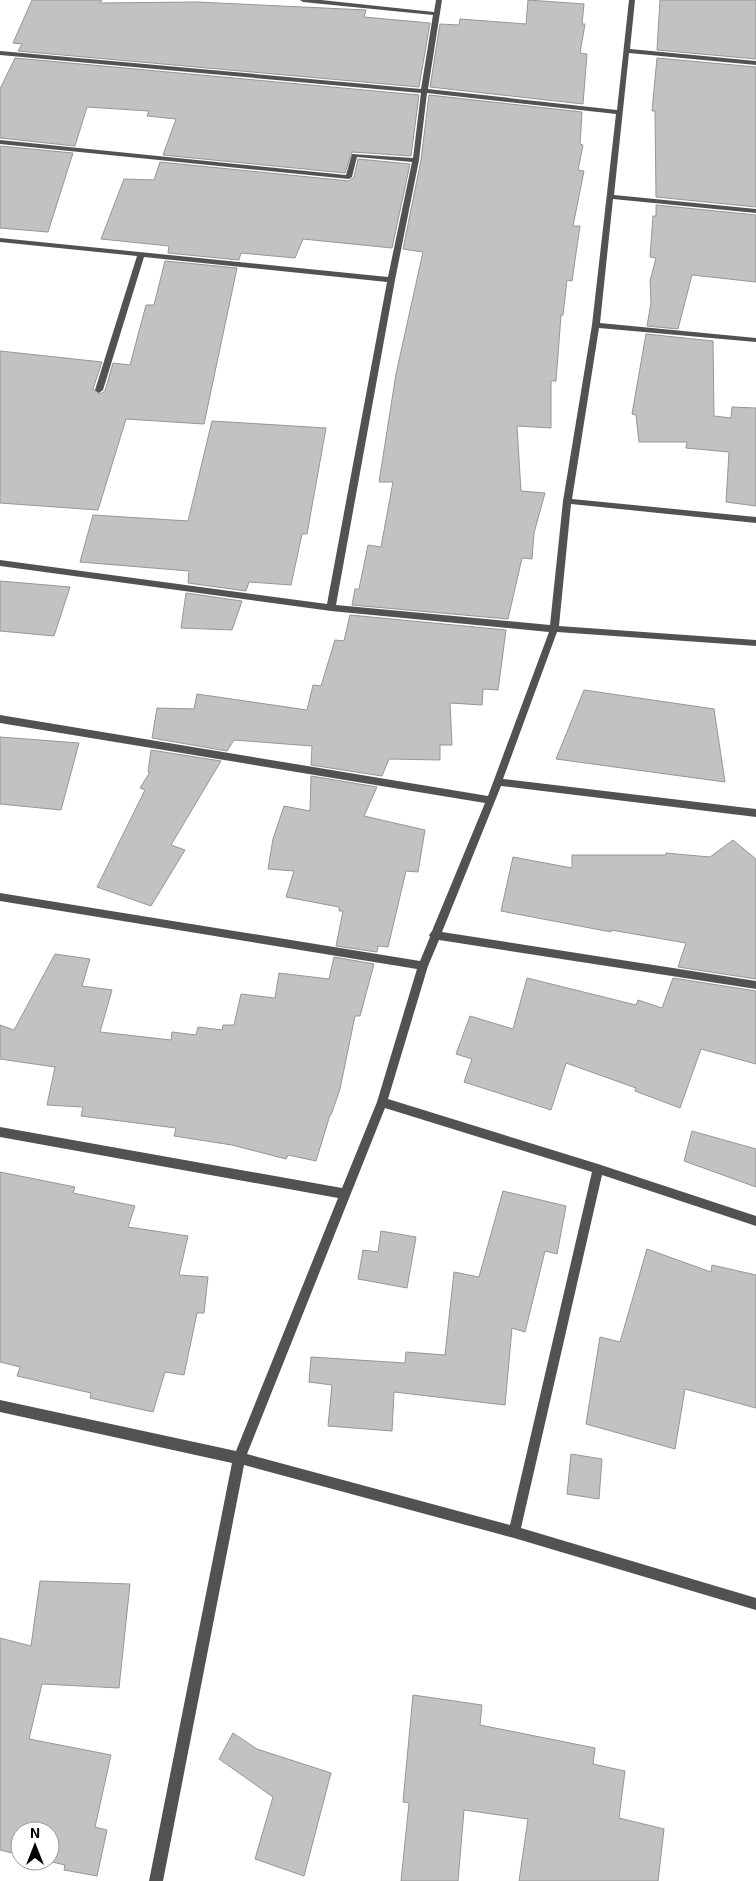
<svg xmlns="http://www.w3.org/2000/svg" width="756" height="1881" viewBox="0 0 756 1881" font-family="'Exo 2',sans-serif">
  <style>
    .building { fill: #c2c2c2; stroke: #969696 }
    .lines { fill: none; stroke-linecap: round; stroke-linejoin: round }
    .street { fill: #525252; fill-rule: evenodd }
  </style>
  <rect width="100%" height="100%" fill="#fff"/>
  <path class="building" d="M32,0h70l-2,3 97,-1 169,8 -2,7 66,6 -11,64 -401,-36 4,-7 -9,-1z
    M528,0l56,4 -2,20h3l-5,29 7,1 -4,50 -153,-17 10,-63 19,1 1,-6 66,5z
    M660,0h96v59l-99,-9z
    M15,58l404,37 -8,61 -59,-4 -7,21 -182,-18 13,-36 -29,-3 2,-5 -62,-4 -12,39 -75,-8v-49z
    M657,58l99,9v140l-100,-10 -1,-86h-3z
    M429,95l153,17 -2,32 3,1 -5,25 6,1 -11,55h7l-8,55 -5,-1 -4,35h-2l-5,66h-5v47l-34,-2 4,65 24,2 -11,40 -2,26 -10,-1 -14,61 -156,-14 3,-16h4l9,-44 13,2 12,-65h-14l17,-108 27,-122 -20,-3 18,-89z
    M0,146l73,7 -25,79 -48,-4z
    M358,159l52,5 -18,84 -89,-9 -8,19 -54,-5 -2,7 -71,-7 1,-7 -68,-7 23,-60 30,1 6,-18 189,19 5,-4z
    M656,205l100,10v67l-64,-7 -14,54 -31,-3 4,-23 -1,-22 6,-23 -6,-1 3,-41h3z
    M165,261l72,7 -33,156 -78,-5 -28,91 -98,-7v-152l102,11 -9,27 7,5 5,-3 8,-28 17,2 16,-60h8z
    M646,334l67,7 1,75 17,2 1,-11 24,1v98l-30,-4 3,-50 -43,-4 1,-6h-48l-3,-27 -4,-1z
    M212,421l114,7 -19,106h-5l-11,51 -42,-3 -3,9 -58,-8 1,-12 -109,-9 13,-47 95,6z
    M0,581l70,6 -16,49 -54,-5z
    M186,593l56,8 -10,29 -51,-2z
    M350,615l156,15 -8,60 -15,-1 -1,16 -32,-2 2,42h-12v15l-51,-1 -7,17 -71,-11 1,-19 -78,-6 -7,11 -75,-13 5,-30 37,1 3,-15 110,16 6,-25 8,1 14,-46 9,1z
    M584,690l130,19 11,73 -169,-23z
    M0,737l79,6 -18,67 -61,-6z
    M151,750l70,11 -50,84 14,5 -34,56 -54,-19 48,-97 -5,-2 10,-16h-2z
    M311,776l66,11 -13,29 61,14 -7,42 -12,-1 -18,76 -10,-1 -1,6 -41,-6 7,-35h-4v-4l-53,-10 8,-26 -26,-2 5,-30 11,-33 26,5z
    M733,840l23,19v120l-78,-12 8,-24 -75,-13v2l-110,-21 12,-54 59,11v-13h94v-2l44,4z
    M55,954l35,5 -8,27 30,4 -12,42 71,8 1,-8 24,3 2,-8 24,3 1,-5h11l7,-31 34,4 4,-25 50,6 5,-22 40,7 -14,52h-5l-15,73 -9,26h-1l-14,46 -28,-6 -2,4 -54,-14 -58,-9 2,-8 -95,-12 2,-9 -36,-2 8,-38 -55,-8v-34l14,5z
    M527,978l109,27 2,-5 24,8 11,-30 83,13v73l-55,-15 -21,59 -45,-17 1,-3 -70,-25 -15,47 -87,-28 8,-23 -16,-5 14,-38 43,13z
    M692,1131l64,18v38l-72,-26z
    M0,1172l75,15 -2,6 62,13 -7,21 60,9 -9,39 29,2 -4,36h-7l-13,62 -19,-3 -12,40 -63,-14 1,-5 -74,-17 3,-9 -20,-5z
    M503,1191l63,15 -9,48 -12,-3 -20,81 -13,-4 -7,77 -111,-13 -2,39 -64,-5 4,-41 -23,-3 2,-25 94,6 1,-11 39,3 9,-83 25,5z
    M381,1231l35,6 -9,51 -49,-9 5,-29 15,2z
    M647,1249l64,23 1,-7 44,10v133l-71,-19 -10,60 -89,-25 14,-87 20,5z
    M571,1454l31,5 -3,40 -32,-5z
    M40,1581l90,3 -11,104 -77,-4 -13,55 82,16 -16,72 12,3 -10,46 -33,-6 1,-5 -17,-4h2v-30h-30v24l-20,-5v-212l31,8z
    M413,1695l69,10 -2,20 115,23 -2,16 32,7 -6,47 45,11 -6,52h-139l9,-62 -64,-9 -6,71h-57l8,-78 -6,-1z
    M233,1733l24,16 74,24 -27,103 -49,-17 18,-62 -54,-38z"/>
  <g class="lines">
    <path class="street" d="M300,0h21l113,12 2,-12h6l-14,89 189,21 12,-110h6l-5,49 126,12v4l-127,-12 -15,142 142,14v4l-143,-14 -13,124 156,15v4l-157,-14 -27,171 184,18v6l-185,-19 -12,122 197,14v6l-199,-14 -54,147 253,30v8l-255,-31 -59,146 314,49v8l-317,-49 -11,26 -40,133 210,65 158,52v10l-154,-51 -81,353 235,70v12l-242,-72 -270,-73 -81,416h-14l83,-418 -232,-51v-12l236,51 102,-253 -338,-61v-10l342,61 35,-86 40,-133 -417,-68v-8l420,68 10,-24 -1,-2 3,-4 53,-128 -485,-80v-8l488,81 61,-164 -218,-21 -331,-45v-6l327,44 60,-322 -243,-25 -41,133 -4,3 -4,-3 42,-134 -137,-14v-4l388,39 24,-115 -55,-5 -5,20 -3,2 -349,-35v-4l346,35 6,-21 61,4 8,-65 -421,-38v-4l421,38 12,-74 -130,-13zM427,93l189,21 -24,211 -29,176 -13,124 -214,-20 59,-325 24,-120zM385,1108l207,64 -82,353 -263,-71z"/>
  </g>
  <g transform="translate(35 1846)"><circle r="24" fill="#ffffff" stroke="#999999"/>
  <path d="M0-4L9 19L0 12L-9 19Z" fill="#000000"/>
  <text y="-8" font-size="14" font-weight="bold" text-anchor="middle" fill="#000000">N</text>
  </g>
</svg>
